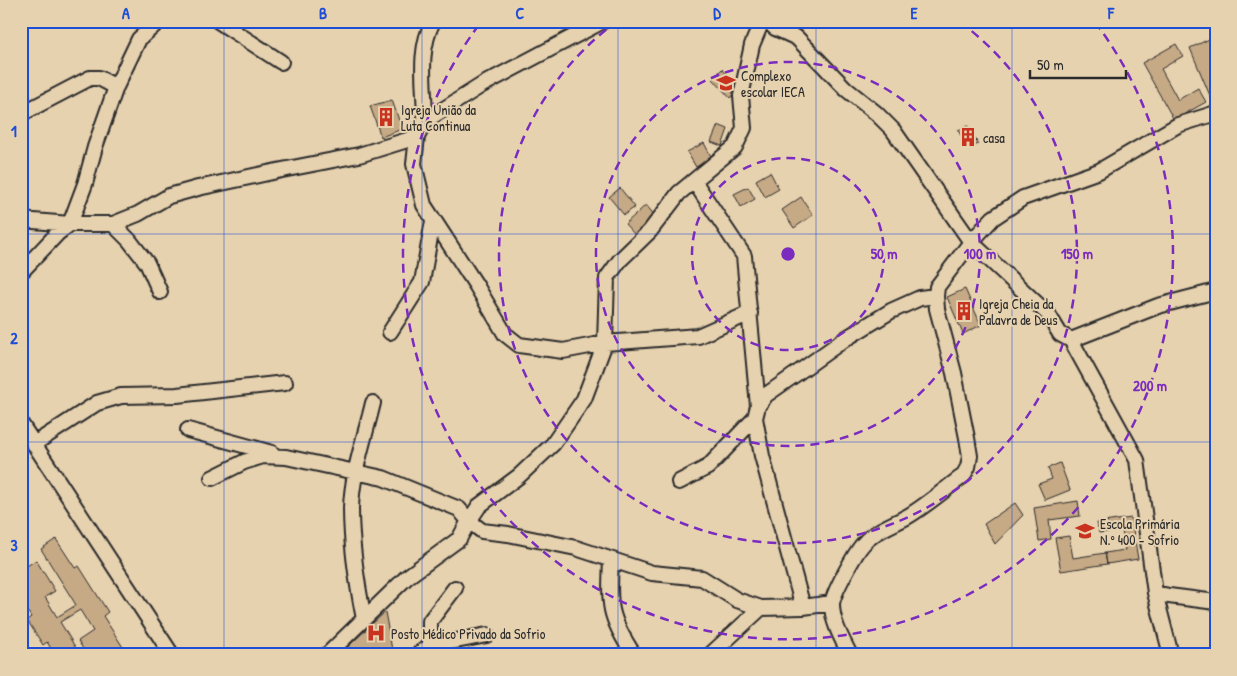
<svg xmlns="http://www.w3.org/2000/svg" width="1237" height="676" viewBox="0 0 1237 676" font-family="'Patrick Hand',sans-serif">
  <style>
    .building { fill: #c6a985; stroke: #2b2b2b }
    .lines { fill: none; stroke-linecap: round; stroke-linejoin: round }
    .minor-casing { stroke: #2b2b2b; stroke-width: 18 }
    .minor { stroke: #e7d2b0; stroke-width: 14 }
    .grid { fill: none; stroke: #1d4ed8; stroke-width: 1; stroke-opacity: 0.55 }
    .ring { fill: none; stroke: #7b2cbf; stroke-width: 2.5; stroke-dasharray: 9 6 }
    .labels { text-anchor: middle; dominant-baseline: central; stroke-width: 4; stroke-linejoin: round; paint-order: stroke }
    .poi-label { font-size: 14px; fill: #2b2b2b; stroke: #e7d2b0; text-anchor: start }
    .centre { fill: #7b2cbf; stroke: #e7d2b0; stroke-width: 2.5 }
    .ring-label { font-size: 15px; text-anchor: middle; font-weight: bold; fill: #7b2cbf; stroke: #e7d2b0; stroke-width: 4; stroke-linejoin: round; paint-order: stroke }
    .neatline { fill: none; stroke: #1d4ed8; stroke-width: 2 }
    .grid-label { font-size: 16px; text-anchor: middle; font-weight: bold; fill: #1d4ed8 }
  </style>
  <rect width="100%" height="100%" fill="#e7d2b0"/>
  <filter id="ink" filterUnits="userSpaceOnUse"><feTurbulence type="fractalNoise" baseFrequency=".02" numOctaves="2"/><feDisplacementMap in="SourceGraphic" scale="10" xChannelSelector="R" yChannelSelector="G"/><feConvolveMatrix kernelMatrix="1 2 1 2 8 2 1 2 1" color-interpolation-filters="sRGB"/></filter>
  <g filter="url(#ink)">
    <path class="building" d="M1216,36v60l-5,2 -21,-50z
      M1176,44l7,12 -22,13 17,31 20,-12 8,14 -32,18 -32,-57z
      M722,69l17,18 -9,11 -17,-19z
      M392,100l10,29 -21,8 -11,-31z
      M718,125l10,4 -6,17 -11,-4z
      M968,126l10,18 -10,5 -10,-19z
      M704,143l8,15 -16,9 -9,-15z
      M770,172l9,17 -14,8 -9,-17z
      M748,187l7,12 -14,8 -7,-13z
      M620,188l15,19 -11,8 -15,-18z
      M801,197l12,18 -19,13 -12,-18z
      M646,205l10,12 -20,19 -11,-12z
      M965,289l16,36 -18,9 -16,-37z
      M1060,463l10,27 -25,10 -7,-16 14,-5 -4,-11z
      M1078,501l2,15 -31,4 2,19 -12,2 -5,-33z
      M1015,503l8,12 -28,29 -11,-20z
      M1131,518l7,41 -31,5 -2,-11 20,-3 -3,-20 -23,3 -2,-10z
      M1069,536l4,22 32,-5 2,11 -46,7 -6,-33z
      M56,539l19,29 4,-2 29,46 -5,4 25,39h-41l-9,-14 15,-10 -13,-21 -20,12 20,33h-25l-8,-13 -4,3 -16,-25 4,-3 -10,-16v-38l3,-2 3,5 9,-6 19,31 -10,6 12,20 19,-12 -35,-56z
      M385,612l8,43h-51l-1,-2z"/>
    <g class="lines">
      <g class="minor-casing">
        <path id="minor" d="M218,21l63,41
          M768,21l7,7 22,10 49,51 30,24 17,17 78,112 77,72 12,20 11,6 66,120 18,133 16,62
          M21,114l69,-36h9l17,9
          M425,121c0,-35 -8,-68 8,-100
          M417,137l-3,27 10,41 52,80 29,49 14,11 44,6 42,-8 93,-7 52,-23
          M694,181l50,75 14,150
          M21,220l49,4h43l25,-10 31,-18 29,-8 79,-17 82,-16 58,-18 8,-16 57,-36 121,-64
          M113,224l16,16 18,23 13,29
          M21,272l37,-39 12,-9 15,-40 10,-37 21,-60 23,-48 20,-18
          M390,332l32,-50 11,-61
          M1071,340l87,-34 58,-15
          M21,424l151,231
          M188,430l84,23
          M34,444l63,-41 24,-7 56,-1 108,-12
          M212,478l32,-16 19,-6 23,1 97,21 76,31 10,12 10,-15 40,-30 34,-32 31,-45 21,-56 2,-65 13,-18 30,-29 29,-38 56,-46 9,-19 -3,-32 11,-51 10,-24
          M679,482l29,-15 47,-49
          M611,560c-2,45 -3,56 23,95
          M1155,593l14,3 47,6
          M803,607l-41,-151 -7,-38 3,-12 8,-11 30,-21 49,-35 46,-28 29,-13 16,-2
          M364,619c-7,-35 -13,-75 -13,-111 1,-35 14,-71 22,-105
          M430,646v-25l25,-33
          M327,655l80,-78 52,-38 10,-18 13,10 26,3 68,14 76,25 50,5 35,22 24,8 42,-1 29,-4
          M417,655l13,-9 57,-11
          M710,655l51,-47
          M850,655c-8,-16 -18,-33 -18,-51 1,-11 24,-53 32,-61 11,-13 31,-19 46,-28 18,-11 35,-26 53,-39l5,-9 2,-11 -3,-18 -13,-65 -17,-64 -1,-13 1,-9 34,-45 22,-24 30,-20 76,-27 79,-46 38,-12"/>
      </g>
      <use href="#minor" class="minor"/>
    </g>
  </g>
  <path class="grid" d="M224,21v634M422,21v634M618,21v634M816,21v634M1012,21v634M21,234h1195M21,442h1195"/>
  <g class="ring">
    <circle cx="788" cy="254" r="96"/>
    <circle cx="788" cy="254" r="192"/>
    <path d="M960 22A289 289 0 1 1 616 22"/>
    <path d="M1095 22A385 385 0 1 1 481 22"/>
  </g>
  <defs>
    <g id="school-bare" transform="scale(1.5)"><path d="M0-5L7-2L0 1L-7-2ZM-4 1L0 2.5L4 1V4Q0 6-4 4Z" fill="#c8321e" stroke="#e7d2b0" stroke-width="2.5" paint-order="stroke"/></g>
    <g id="building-bare" transform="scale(1.5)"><path d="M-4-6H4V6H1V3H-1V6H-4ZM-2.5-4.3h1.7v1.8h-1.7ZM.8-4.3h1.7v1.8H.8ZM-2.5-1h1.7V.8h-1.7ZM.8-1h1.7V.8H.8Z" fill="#c8321e" stroke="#e7d2b0" stroke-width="2.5" paint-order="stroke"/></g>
    <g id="hospital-bare" transform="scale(1.5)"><path d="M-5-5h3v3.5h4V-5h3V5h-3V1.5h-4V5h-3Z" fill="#c8321e" stroke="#e7d2b0" stroke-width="2.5" paint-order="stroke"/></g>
  </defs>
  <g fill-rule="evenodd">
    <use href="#school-bare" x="726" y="83"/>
    <use href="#building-bare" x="386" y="117"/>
    <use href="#building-bare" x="968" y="137"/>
    <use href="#building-bare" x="964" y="311"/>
    <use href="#school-bare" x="1085" y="531"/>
    <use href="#hospital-bare" x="376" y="633"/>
  </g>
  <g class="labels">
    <g class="poi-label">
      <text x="741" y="75">Complexo<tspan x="741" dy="16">escolar IECA</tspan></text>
      <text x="401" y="109">Igreja União da<tspan x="401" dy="16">Luta Continua</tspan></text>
      <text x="983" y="137">casa</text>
      <text x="979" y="303">Igreja Cheia da<tspan x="979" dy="16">Palavra de Deus</tspan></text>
      <text x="1100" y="523">Escola Primária<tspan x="1100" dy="16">N.º 400 - Sofrio</tspan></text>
      <text x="391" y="633">Posto Médico Privado da Sofrio</text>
    </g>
  </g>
  <circle cx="788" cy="254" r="8" class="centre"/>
  <g class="ring-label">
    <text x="884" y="259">50 m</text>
    <text x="980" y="259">100 m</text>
    <text x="1077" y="259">150 m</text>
    <text x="1150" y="391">200 m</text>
  </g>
  <rect width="1237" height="676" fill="none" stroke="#e7d2b0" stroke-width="55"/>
  <path d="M1030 70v8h96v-8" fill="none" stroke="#2b2b2b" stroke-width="2.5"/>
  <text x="1037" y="70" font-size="15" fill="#2b2b2b" stroke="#e7d2b0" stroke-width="4" paint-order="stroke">50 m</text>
  <rect x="28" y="28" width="1182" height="620" class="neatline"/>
  <g class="grid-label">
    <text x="126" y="19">A</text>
    <text x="323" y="19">B</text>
    <text x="520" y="19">C</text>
    <text x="717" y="19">D</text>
    <text x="914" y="19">E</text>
    <text x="1111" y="19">F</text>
    <text x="14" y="137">1</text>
    <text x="14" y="344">2</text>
    <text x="14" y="551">3</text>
  </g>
</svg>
